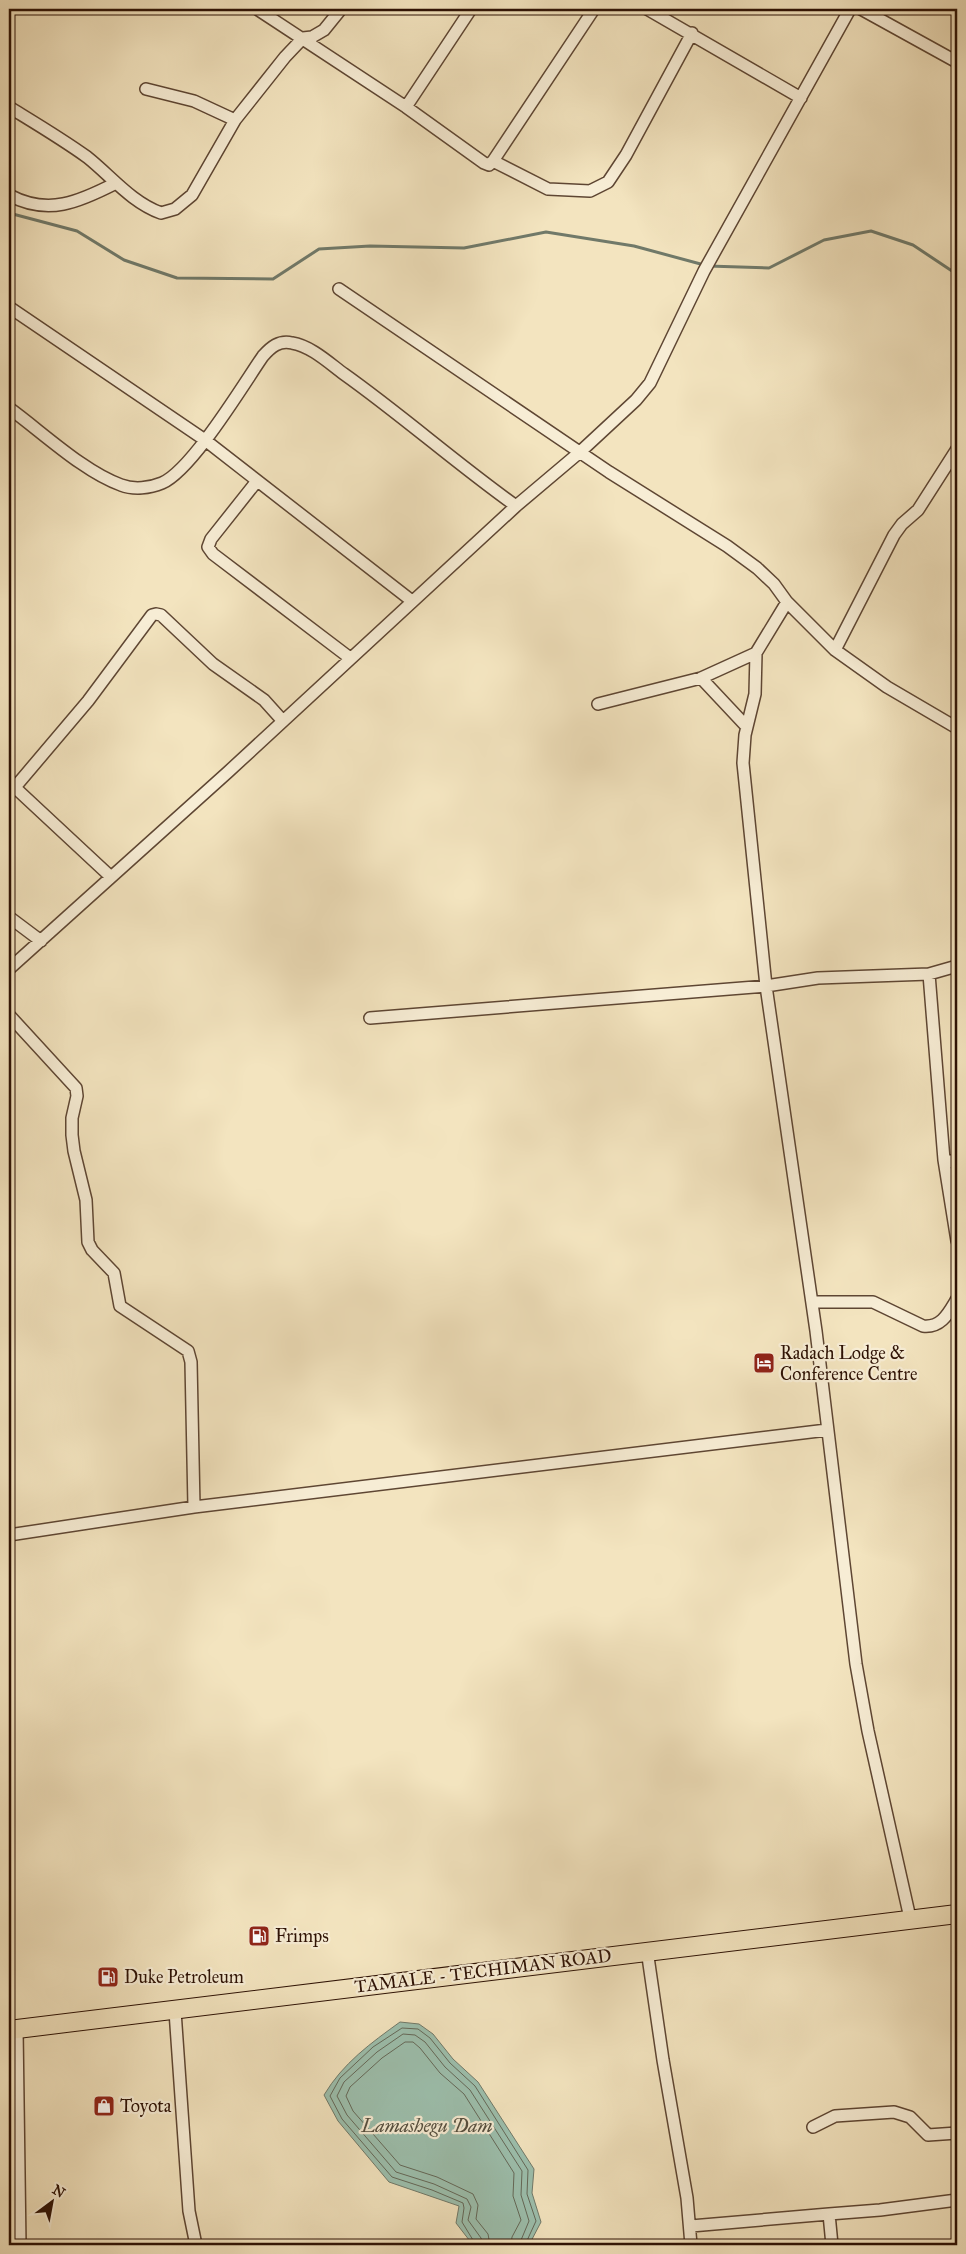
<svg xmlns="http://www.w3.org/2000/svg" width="966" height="2254" viewBox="0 0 966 2254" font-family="'IM FELL Great Primer',serif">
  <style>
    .water { fill: #9cbfad; stroke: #707969 }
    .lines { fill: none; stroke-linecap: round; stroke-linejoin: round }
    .shore { stroke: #646858; stroke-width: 1 }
    .stream { stroke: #707969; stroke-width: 3 }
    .minor-casing { stroke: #5e4633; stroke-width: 14 }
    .highway-casing { stroke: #2d1104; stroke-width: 20 }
    .minor { stroke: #f7edd5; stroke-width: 11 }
    .highway { stroke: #f3e4bf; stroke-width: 18 }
    .labels { text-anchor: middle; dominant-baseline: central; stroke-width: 4.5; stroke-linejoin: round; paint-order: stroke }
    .poi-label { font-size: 18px; fill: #2d1104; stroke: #f7edd5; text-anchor: start }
    .street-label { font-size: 18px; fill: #2d1104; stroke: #f7edd5 }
    .water-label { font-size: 19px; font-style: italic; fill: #544e3f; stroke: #f7edd5 }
  </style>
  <rect width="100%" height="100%" fill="#f3e4bf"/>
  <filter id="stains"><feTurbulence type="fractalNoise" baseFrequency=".004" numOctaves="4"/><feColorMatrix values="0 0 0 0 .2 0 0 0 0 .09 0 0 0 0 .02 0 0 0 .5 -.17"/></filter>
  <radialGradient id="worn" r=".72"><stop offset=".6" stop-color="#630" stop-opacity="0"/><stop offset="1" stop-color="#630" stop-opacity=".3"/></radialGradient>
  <path class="water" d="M400,2022l19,2 14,10 20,25 25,23 56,87 -2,24 9,29 -12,23h-56l-17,-22 3,-17 -70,-24 -51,-61 -14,-26c19,-32 47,-52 76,-73z"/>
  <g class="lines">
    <path class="shore" d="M476,2245l-14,-23 2,-14 -1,-5 -31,-13 -40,-13 -50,-58 -12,-23 10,-18 33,-31 29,-19 16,1 12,9 20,25 25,23 53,84 -1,24 9,27 -11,24
      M483,2245l-2,-7 -13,-18 3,-13 -4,-8 -33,-15 -38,-12 -49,-57 -10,-19 7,-14 33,-30 26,-18 12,1 10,7 20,25 25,23 52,81 -1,24 8,26 -10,24
      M490,2245l-2,-11 -12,-15 2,-14 -5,-11 -36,-17 -37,-12 -47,-54 -7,-15 4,-9 32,-29 23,-16h8l7,6 20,25 24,21 50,79 -1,23 8,24 -9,17 -1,8"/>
    <path class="stream" d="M9,213l68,18 47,29 53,18 96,1 46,-30 51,-3 94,2 82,-16 88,14 74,20 61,2 55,-28 47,-9 42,14 42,28 2,-1"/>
    <g class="minor-casing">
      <path id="minor" d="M257,9l149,98 78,56 5,2 4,-4 101,-152
        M647,9l154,89
        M861,9l96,53
        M146,89l48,12 41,19 50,-63 18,-19 9,-1 12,-7 17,-21
        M9,107c26,16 53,32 78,50 24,19 44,45 74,56l14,-4 17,-14 43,-75
        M406,107l65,-98
        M493,161l55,28 42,2 18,-9 18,-27 66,-122
        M9,195c39,21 70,7 107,-12
        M339,289l270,183 118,74 30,22 17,16 13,18 48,48 52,37 70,41
        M9,307l196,133 207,161
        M9,408c33,24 75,64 112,77 13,5 29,3 41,-2 30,-13 81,-98 101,-127 8,-9 16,-16 29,-13 19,3 37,20 52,31 59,42 113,90 172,132
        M257,481l-46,58 -3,8 5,7 137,104
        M787,602l-31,51 -1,41 -10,41 -2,28 23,223 50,345 40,333 12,67 42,187
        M835,650l59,-115 8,-11 16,-14 39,-61
        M701,678l46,49
        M598,704l103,-26 55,-25
        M9,782l102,95
        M16,786l72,-85 64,-86 4,-1 5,1 52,49 51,36 18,20
        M9,917l32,24
        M9,969l219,-197 288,-266 64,-54 56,-52 14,-17 54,-112 146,-262
        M929,974l15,186 13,81
        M9,1015l67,73 1,8 -5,22v17l2,16 12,49 2,42 4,8 22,23 6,33 68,45 3,11 3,145
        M370,1018l396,-32 52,-8 111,-4 28,-8
        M944,1160l13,2
        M812,1302h61l50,24c19,2 26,-14 34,-27
        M9,1535l185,-28 633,-77
        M647,1950l16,110 24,138 4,47
        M175,2011l14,200 7,34
        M17,2029l3,216
        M813,2127l22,-11 59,-4 16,5 18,18 29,-2
        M829,2214l51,-4 77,-10
        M691,2226l138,-12 3,31"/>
    </g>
    <g class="highway-casing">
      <path id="highway" d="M9,2030l948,-116"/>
    </g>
    <use href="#minor" class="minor"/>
    <use href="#highway" class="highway"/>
  </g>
  <defs>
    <g id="hotel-square" transform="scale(1.125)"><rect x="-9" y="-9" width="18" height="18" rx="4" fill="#8f2418" stroke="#f7edd5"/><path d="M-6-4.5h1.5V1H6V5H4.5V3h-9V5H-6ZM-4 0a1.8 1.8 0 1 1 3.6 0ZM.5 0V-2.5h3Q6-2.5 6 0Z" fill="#fff"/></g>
    <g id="fuel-square" transform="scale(1.125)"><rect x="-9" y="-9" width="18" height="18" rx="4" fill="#8f2418" stroke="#f7edd5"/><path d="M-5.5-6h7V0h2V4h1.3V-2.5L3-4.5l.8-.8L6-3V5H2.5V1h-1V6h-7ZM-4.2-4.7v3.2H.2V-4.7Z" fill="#fff"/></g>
    <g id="shop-square" transform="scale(1.125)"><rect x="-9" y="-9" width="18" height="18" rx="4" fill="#8f2418" stroke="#f7edd5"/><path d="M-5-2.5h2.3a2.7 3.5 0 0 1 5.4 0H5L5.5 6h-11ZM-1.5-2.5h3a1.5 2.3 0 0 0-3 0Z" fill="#fff"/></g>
  </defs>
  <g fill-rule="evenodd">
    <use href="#hotel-square" x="764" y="1363"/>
    <use href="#fuel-square" x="259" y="1936"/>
    <use href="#fuel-square" x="108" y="1977"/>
    <use href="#shop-square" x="104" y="2106"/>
  </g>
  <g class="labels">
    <g class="poi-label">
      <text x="780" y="1353">Radach Lodge &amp;<tspan x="780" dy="21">Conference Centre</tspan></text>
      <text x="275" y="1936">Frimps</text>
      <text x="124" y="1977">Duke Petroleum</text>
      <text x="120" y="2106">Toyota</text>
    </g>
    <g class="street-label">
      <text transform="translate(483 1971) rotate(-7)">TAMALE - TECHIMAN ROAD</text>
    </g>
    <g class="water-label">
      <text x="427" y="2125">Lamashegu Dam</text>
    </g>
  </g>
  <rect width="966" height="2254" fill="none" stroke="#f3e4bf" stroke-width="30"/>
  <rect x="10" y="10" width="946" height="2234" fill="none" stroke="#2d1104" stroke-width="2.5"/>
  <rect x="15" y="15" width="936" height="2224" fill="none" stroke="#2d1104"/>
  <g transform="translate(52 2202) rotate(32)" stroke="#f7edd5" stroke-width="4" paint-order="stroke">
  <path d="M0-4L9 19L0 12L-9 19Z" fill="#2d1104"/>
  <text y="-8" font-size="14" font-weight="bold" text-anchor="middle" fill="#2d1104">N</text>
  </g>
  <rect width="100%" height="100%" filter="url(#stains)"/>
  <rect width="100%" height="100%" fill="url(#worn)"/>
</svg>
